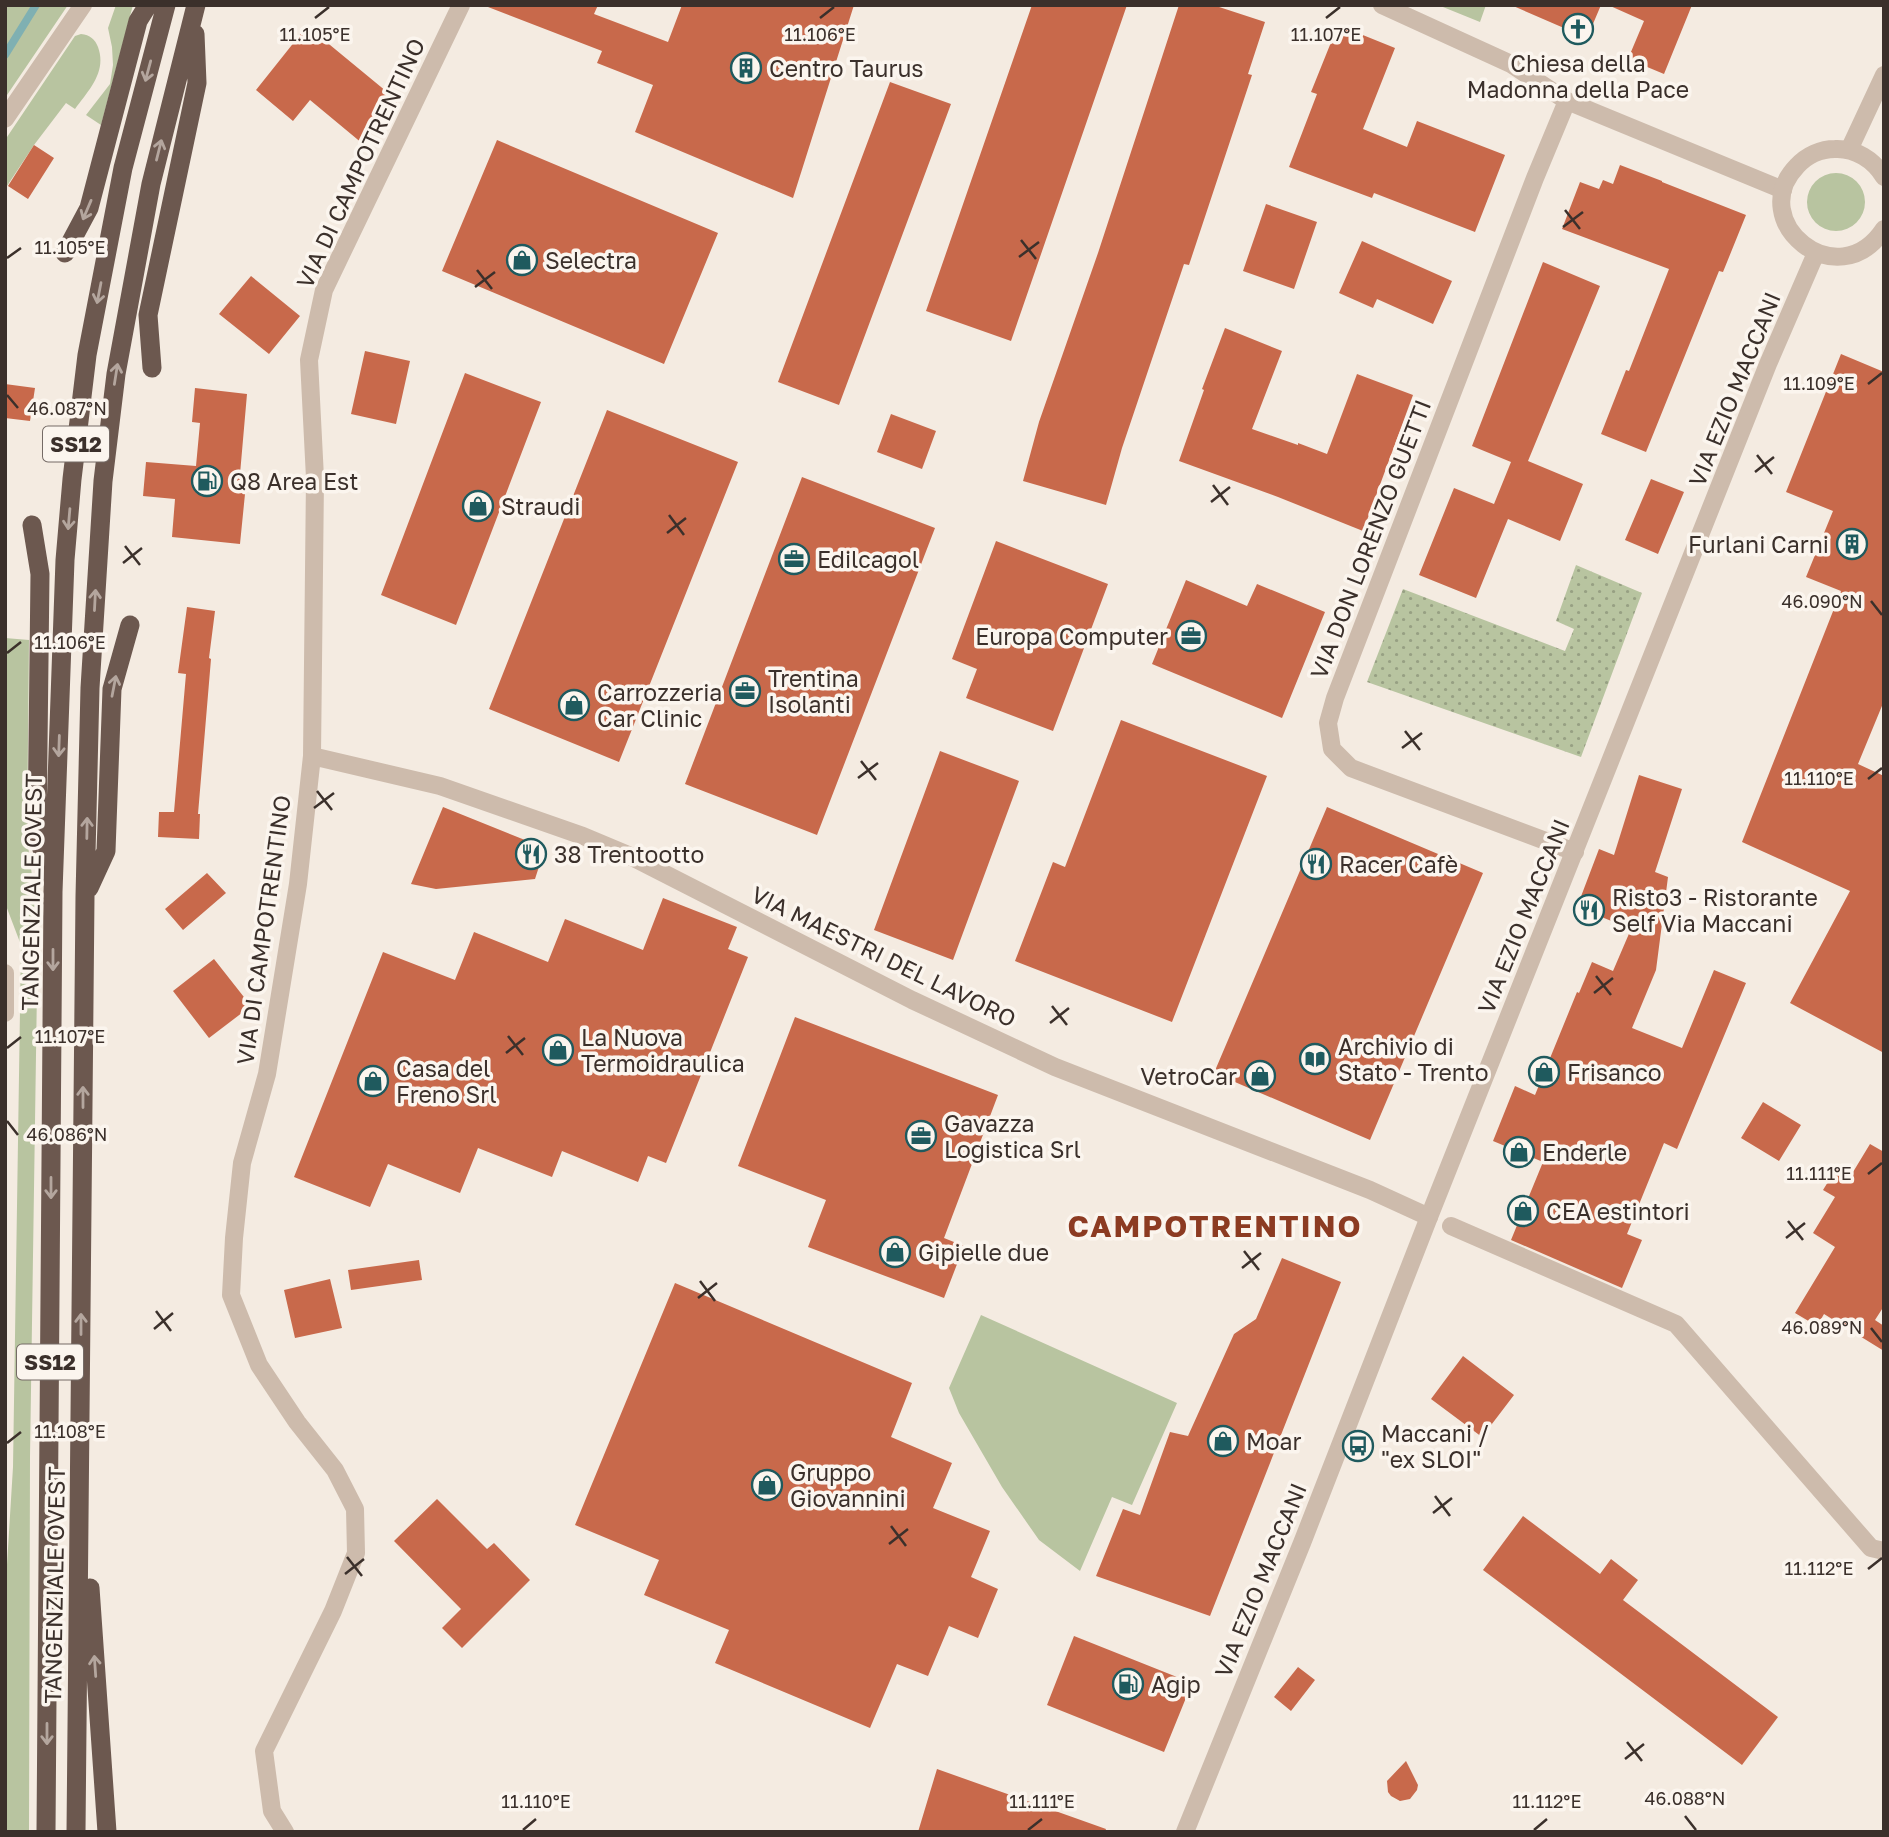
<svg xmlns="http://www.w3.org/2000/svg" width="1889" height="1837" viewBox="0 0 1889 1837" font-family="'Golos Text',sans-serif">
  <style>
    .grass { fill: #b8c4a0 }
    .park { fill: url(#park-dots) }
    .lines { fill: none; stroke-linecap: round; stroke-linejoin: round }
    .stream { stroke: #7fb0b2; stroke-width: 8 }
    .building { fill: #c8694b }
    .minor { stroke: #cdbbac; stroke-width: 18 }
    .tertiary { stroke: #cdbbac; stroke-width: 18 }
    .trunk { stroke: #6c584f; stroke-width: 19 }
    .oneway { stroke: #b4a69e }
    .ticks { fill: none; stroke: #3b302b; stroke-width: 2.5 }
    .labels { text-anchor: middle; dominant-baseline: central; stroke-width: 7; stroke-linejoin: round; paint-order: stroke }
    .shield { fill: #fbf5ee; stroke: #756b66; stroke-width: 2 }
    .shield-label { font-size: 21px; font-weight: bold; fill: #3b302b }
    .poi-label { font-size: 23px; fill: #3b302b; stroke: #fbf5ee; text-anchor: start }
    .street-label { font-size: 23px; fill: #3b302b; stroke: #fbf5ee }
    .district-label { font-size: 30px; font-weight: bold; letter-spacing: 2px; fill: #8c3b22; stroke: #fbf5ee }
    .ticks-label { font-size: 18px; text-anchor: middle; fill: #3b302b; stroke: #fbf5ee; stroke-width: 7; stroke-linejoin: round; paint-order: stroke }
  </style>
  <defs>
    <pattern id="park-dots" width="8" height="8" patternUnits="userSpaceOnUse" patternTransform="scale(1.75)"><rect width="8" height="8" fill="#b8c4a0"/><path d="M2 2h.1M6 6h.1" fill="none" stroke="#97a083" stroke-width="1.8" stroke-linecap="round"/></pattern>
  </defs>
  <rect width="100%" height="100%" fill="#f4ebe1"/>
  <path class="grass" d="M5,5h63l-63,93z
    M116,5h17l-32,120 -15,-10 24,-31 3,-19 -1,-18 -4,-19z
    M1438,5h48l-6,17z
    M81,34c9,1 14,5 17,13 9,25 -9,43 -23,62l-9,-6 -32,42 -29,44v-49l70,-104z
    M1807 202a29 29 0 1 1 58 0a29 29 0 1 1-58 0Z
    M5,638l24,2 -2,198 11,83 -8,536 -1,375h-24v-235l8,-130 8,-522 -16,-42z
    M981,1315l196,88 -45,102 -20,-8 -32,74 -41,-31 -37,-53 -43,-74 -10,-25z"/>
  <path class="park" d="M1576,565l66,28 -61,164 -214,-75 36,-93 162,62 9,-22 -18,-8z"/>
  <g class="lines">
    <path class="stream" d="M5,55l31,-50"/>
  </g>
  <path class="building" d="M488,5h110l-4,9 74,28 14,-37h172l-61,193 -158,-66 18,-47 -56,-22 5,-12 -114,-44z
    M1032,5h95l-116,336 -85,-30z
    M1179,5h34l52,17 -17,52 4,1 -63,190 -5,-1 -62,184 -16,57 -83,-24 16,-59 59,-169z
    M1511,5h90l-14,33z
    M1608,5h84l-28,69 -36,-15 16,-38z
    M1338,25l57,23 -32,81 44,18 10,-26 88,34 -30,77 -101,-39 -2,5 -83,-31 28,-73 -6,-2z
    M307,26l91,75 -35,43 -53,-44 -17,21 -37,-31z
    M890,82l61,22 -112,301 -61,-23z
    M497,140l221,93 -54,131 -222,-93z
    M34,145l20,13 -26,41 -20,-13z
    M1620,165l42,16v1l84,33 -23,57 -4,-1 -73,181 -45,-18 25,-64 3,1 40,-102 -107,-40 18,-47 19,7 4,-9 10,4z
    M1266,204l51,18 -23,67 -51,-18z
    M1362,241l90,40 -19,43 -56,-25 -4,9 -34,-15z
    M1543,262l57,24 -72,175 55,23 -23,57 -52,-22 -32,79 -57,-23 35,-87 40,16 17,-42 -39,-16z
    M251,276l49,40 -31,38 -50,-40z
    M1225,328l57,23 -30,78 46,16v-2l29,11 30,-80 56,21 -50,136 -85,-34 -99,-36 25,-71 -2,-1z
    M365,351l45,10 -14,63 -45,-10z
    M1841,354l43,18v329l-26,63 26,12v277l-94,-50 60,-112 -108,-49 99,-251 -35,-14 27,-66 -47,-19z
    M465,373l76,29 -85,223 -75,-30z
    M5,384l30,4 -5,33 -25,-3z
    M195,388l52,6 -7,80h7l-7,70 -68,-7 3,-38 -32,-3 3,-34 50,4 4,-43 -8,-1z
    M607,410l131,52 -119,300 -130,-53z
    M891,414l45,17 -14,38 -45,-17z
    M802,477l133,51 -118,307 -132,-51z
    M1651,479l33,13 -26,62 -33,-14z
    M996,541l112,43 -55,147 -87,-33 11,-29 -25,-10z
    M1186,580l61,26 10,-22 68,28 -43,106 -130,-54z
    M187,607l28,4 -6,47 2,1 -13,155h2l-1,25 -41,-2 1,-25h15l12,-138 -8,-1z
    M1121,720l146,56 -95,246 -157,-61 38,-99 12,5z
    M940,751l79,30 -66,179 -79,-30z
    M1639,775l43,14 -27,83 13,5 -12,93 -24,58 50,20 32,-78 32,13 -69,166 -13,-6 -37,91 15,6 -20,48 -111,-48 32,-78 -50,-21 22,-55 20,9 42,-103 2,1 13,-31 21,9 18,-42 -54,-22 22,-58 15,6z
    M443,807l102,41 -10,31 -99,10 -25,-5z
    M1327,807l156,66 -113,267 -156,-67z
    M207,873l19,20 -43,37 -18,-21z
    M663,898l74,29 -9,22 20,8 -82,206 -18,-7 -10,26 -76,-31 -10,26 -74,-29 -18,45 -72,-29 -18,43 -76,-30 89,-225 72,28 19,-48 74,30 17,-43 78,31z
    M214,959l37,47 -42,32 -36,-47z
    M795,1017l203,78 -54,143 20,8 -20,52 -136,-51 18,-47 -88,-34z
    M1763,1102l38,23 -22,36 -38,-23z
    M1870,1144l14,8v154l-9,14 9,6v25l-60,-37 -7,12 -22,-13 40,-66 -22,-14 22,-36 -12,-7 13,-21 14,8z
    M1282,1258l59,24 -131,334 -114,-40 27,-67 17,6 30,-83 18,4 46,-102 22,-15z
    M419,1260l3,20 -71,10 -3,-20z
    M330,1279l12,49 -47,10 -11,-48z
    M675,1283l237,100 -21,54 61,26 -19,45 57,23 -19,46 27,12 -20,49 -29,-12 -21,50 -31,-12 -27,64 -155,-65 14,-33 -85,-35 15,-35 -84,-35z
    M1463,1356l51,39 -32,42 -51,-38z
    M437,1499l50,50 7,-6 36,37 -68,68 -20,-20 19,-19 -67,-68z
    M1523,1516l77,58 11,-15 27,21 -15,20 155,117 -36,48 -259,-195z
    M1074,1636l118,47 -28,69 -117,-47z
    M1298,1667l17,13 -24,31 -17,-14z
    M1406,1761l12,24 -1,5 -7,9 -10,2 -9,-5 -3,-4 -1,-11z
    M937,1769l169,60 -1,3h-187z"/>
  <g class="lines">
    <path class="minor" d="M1382,5l129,59 56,37 216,89
      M1567,101l-32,77 -200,520 -7,25 4,26 19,19 224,84
      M5,119l78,-114
      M312,756l128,30 143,50 43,18 286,146 143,67 315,123 59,27
      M5,973v40
      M1451,1226l225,98 195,224 13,3
      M285,1832l-13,-21 -8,-60 69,-140 23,-58 -1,-44 -20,-39 -38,-48 -38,-57 -28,-70 3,-57 8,-75 25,-89 31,-190 14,-128 3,-278 -6,-118 15,-70 137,-285"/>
    <path class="tertiary" d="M1849,150l35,-75
      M1884,177c-10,-17 -29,-29 -49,-28 -14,0 -28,6 -38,17 -53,55 41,133 87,63
      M1185,1832l117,-289 127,-326 339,-853 48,-111"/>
    <path class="trunk" d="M65,253l24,-45 49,-187 10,-16
      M152,368l-4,-53 49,-232 -2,-49
      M32,525l8,49 -3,258 12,42
      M89,888l17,-37 6,-162 18,-64
      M90,1588l17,244
      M46,1832l7,-940 12,-332 7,-81 15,-124 36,-187 43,-163
      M76,1832l9,-936 5,-208 13,-207 13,-107 35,-190 45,-179"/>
  </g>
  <defs><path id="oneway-shaft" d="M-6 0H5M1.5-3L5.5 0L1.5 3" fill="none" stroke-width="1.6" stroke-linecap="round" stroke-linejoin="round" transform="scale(1.75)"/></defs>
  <g class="oneway">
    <use href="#oneway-shaft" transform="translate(148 71) rotate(105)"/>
    <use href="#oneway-shaft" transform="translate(159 150) rotate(-76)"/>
    <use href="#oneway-shaft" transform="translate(87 210) rotate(113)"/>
    <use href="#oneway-shaft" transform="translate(99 293) rotate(101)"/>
    <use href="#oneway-shaft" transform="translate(116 374) rotate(-81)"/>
    <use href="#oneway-shaft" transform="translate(69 519) rotate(95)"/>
    <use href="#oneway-shaft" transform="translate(95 600) rotate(-87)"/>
    <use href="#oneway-shaft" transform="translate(114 686) rotate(-79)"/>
    <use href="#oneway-shaft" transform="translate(59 746) rotate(92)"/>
    <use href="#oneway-shaft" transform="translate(87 828) rotate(-89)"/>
    <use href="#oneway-shaft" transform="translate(53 960) rotate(90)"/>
    <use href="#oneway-shaft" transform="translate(83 1097) rotate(-90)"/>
    <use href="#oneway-shaft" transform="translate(51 1188) rotate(90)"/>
    <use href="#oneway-shaft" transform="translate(81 1324) rotate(-90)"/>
    <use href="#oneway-shaft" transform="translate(95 1666) rotate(-94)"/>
    <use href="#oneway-shaft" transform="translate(47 1734) rotate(90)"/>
  </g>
  <path class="ticks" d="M315,18l14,-11M820,18l14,-11M1326,18l14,-11M1565,210l15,19M1563,227l20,-15M1021,240l15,19M1019,257l20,-15M7,258l14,-10M477,270l15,19M475,287l20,-15M1868,384l14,-11M7,395l11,13M1757,455l15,19M1755,472l19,-15M1213,485l15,20M1211,502l19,-15M669,515l15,20M667,533l19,-15M125,546l15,19M123,563l19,-15M1871,601l11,14M7,653l14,-11M1405,731l15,19M1402,748l20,-15M861,761l15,19M858,778l20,-15M1868,779l14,-11M317,791l15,19M314,808l20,-15M1596,976l15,19M1594,993l19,-15M1052,1006l15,19M1050,1023l19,-15M508,1036l15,19M7,1048l14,-11M506,1053l19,-15M7,1121l11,14M1868,1174l14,-11M1788,1221l15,19M1786,1238l19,-15M1244,1251l15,19M1242,1268l19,-15M700,1281l15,20M698,1298l19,-15M156,1311l15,20M1871,1328l11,14M154,1329l19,-16M7,1443l14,-11M1435,1496l15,20M1433,1513l19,-15M891,1526l15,20M889,1544l19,-15M347,1557l15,19M1868,1569l14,-11M345,1574l19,-15M1627,1742l15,19M1625,1759l19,-15M1685,1816l11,14M523,1830l13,-11M1028,1830l14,-11M1534,1830l13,-11"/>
  <defs>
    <g id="church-ring" transform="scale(1.575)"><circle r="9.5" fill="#fbf5ee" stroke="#1f5a5e" stroke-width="1.5"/><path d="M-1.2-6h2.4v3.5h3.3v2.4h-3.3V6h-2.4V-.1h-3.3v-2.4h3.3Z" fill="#1f5a5e"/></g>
    <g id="building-ring" transform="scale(1.575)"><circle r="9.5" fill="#fbf5ee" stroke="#1f5a5e" stroke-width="1.5"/><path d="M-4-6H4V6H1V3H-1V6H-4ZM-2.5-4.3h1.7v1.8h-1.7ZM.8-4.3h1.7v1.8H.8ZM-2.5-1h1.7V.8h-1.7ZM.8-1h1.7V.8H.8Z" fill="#1f5a5e"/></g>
    <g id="shop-ring" transform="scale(1.575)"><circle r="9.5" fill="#fbf5ee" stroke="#1f5a5e" stroke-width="1.5"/><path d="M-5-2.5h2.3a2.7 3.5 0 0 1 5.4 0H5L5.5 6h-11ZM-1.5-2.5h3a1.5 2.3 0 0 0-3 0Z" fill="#1f5a5e"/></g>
    <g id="fuel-ring" transform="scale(1.575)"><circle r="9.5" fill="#fbf5ee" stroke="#1f5a5e" stroke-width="1.5"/><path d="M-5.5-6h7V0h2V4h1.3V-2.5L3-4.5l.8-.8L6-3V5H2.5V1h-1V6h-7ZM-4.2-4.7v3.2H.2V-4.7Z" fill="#1f5a5e"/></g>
    <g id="office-ring" transform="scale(1.575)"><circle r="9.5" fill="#fbf5ee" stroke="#1f5a5e" stroke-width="1.5"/><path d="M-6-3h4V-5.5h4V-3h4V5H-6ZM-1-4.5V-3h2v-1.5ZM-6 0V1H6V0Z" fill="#1f5a5e"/></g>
    <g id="restaurant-ring" transform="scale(1.575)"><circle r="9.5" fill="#fbf5ee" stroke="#1f5a5e" stroke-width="1.5"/><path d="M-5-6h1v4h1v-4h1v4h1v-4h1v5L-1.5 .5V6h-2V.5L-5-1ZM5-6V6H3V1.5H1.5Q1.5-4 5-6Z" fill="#1f5a5e"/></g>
    <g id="library-ring" transform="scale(1.575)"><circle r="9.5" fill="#fbf5ee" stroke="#1f5a5e" stroke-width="1.5"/><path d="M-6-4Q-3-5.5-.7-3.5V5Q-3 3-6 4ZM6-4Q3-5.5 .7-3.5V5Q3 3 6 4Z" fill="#1f5a5e"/></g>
    <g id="bus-ring" transform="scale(1.575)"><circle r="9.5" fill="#fbf5ee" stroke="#1f5a5e" stroke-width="1.5"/><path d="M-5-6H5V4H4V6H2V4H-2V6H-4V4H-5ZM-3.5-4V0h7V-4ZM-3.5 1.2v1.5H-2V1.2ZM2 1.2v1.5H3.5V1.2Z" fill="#1f5a5e"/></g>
  </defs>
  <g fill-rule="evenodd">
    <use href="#church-ring" x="1578" y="29"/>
    <use href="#building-ring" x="746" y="68"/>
    <use href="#shop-ring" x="522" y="260"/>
    <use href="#fuel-ring" x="207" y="481"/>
    <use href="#shop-ring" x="478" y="506"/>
    <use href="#building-ring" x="1852" y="544"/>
    <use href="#office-ring" x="794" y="559"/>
    <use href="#office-ring" x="1191" y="636"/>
    <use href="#office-ring" x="745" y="691"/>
    <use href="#shop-ring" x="574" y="705"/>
    <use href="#restaurant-ring" x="531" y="854"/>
    <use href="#restaurant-ring" x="1316" y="864"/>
    <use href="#restaurant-ring" x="1589" y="910"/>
    <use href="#shop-ring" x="558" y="1050"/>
    <use href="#library-ring" x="1315" y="1059"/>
    <use href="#shop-ring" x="1544" y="1072"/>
    <use href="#shop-ring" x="1260" y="1076"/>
    <use href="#shop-ring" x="373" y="1081"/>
    <use href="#office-ring" x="921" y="1136"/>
    <use href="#shop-ring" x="1519" y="1152"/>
    <use href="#shop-ring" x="1523" y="1211"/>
    <use href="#shop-ring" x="895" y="1252"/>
    <use href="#shop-ring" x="1223" y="1441"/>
    <use href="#bus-ring" x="1358" y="1446"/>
    <use href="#shop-ring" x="767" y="1485"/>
    <use href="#fuel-ring" x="1128" y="1684"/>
  </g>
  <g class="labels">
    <g class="shield">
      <rect x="43" y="426.5" width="66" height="35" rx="5"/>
      <rect x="17" y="1344.5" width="66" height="35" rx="5"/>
    </g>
    <g class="shield-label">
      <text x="76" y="444">SS12</text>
      <text x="50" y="1362">SS12</text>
    </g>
    <g class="poi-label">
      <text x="1578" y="63" text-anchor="middle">Chiesa della<tspan x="1578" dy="26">Madonna della Pace</tspan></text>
      <text x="769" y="68">Centro Taurus</text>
      <text x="545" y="260">Selectra</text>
      <text x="230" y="481">Q8 Area Est</text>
      <text x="501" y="506">Straudi</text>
      <text x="1829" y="544" text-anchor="end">Furlani Carni</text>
      <text x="817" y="559">Edilcagol</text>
      <text x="1168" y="636" text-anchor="end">Europa Computer</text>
      <text x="768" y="678">Trentina<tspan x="768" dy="26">Isolanti</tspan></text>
      <text x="597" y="692">Carrozzeria<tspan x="597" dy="26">Car Clinic</tspan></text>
      <text x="554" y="854">38 Trentootto</text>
      <text x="1339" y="864">Racer Cafè</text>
      <text x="1612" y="897">Risto3 - Ristorante<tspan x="1612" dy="26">Self Via Maccani</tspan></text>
      <text x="581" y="1037">La Nuova<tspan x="581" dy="26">Termoidraulica</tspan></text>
      <text x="1338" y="1046">Archivio di<tspan x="1338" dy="26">Stato - Trento</tspan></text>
      <text x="396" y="1068">Casa del<tspan x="396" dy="26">Freno Srl</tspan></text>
      <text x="1567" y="1072">Frisanco</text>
      <text x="1237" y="1076" text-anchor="end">VetroCar</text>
      <text x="944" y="1123">Gavazza<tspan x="944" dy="26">Logistica Srl</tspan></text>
      <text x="1542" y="1152">Enderle</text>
      <text x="1546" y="1211">CEA estintori</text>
      <text x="918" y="1252">Gipielle due</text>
      <text x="1381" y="1433">Maccani /<tspan x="1381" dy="26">"ex SLOI"</tspan></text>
      <text x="1246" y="1441">Moar</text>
      <text x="790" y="1472">Gruppo<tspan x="790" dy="26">Giovannini</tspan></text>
      <text x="1151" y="1684">Agip</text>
    </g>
    <g class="street-label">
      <text transform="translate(360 163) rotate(-65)">VIA DI CAMPOTRENTINO</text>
      <text transform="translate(1734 389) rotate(-68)">VIA EZIO MACCANI</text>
      <text transform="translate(1370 539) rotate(-69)">VIA DON LORENZO GUETTI</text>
      <text transform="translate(31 892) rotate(-89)">TANGENZIALE OVEST</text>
      <text transform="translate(1523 916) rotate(-68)">VIA EZIO MACCANI</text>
      <text transform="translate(263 930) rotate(-82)">VIA DI CAMPOTRENTINO</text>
      <text transform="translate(884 956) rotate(26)">VIA MAESTRI DEL LAVORO</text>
      <text transform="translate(1260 1580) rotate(-68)">VIA EZIO MACCANI</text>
      <text transform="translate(54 1585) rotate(-89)">TANGENZIALE OVEST</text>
    </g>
    <g class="district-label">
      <text x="1215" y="1226">CAMPOTRENTINO</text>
    </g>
  </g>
  <g class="ticks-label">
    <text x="315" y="41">11.105°E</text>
    <text x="820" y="41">11.106°E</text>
    <text x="1326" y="41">11.107°E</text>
    <text x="70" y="254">11.105°E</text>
    <text x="1819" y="390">11.109°E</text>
    <text x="67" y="415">46.087°N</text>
    <text x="1822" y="608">46.090°N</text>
    <text x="70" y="649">11.106°E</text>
    <text x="1819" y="785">11.110°E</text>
    <text x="70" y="1043">11.107°E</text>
    <text x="67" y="1141">46.086°N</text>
    <text x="1819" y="1180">11.111°E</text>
    <text x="1822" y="1334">46.089°N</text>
    <text x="70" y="1438">11.108°E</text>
    <text x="1819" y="1575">11.112°E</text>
    <text x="1685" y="1805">46.088°N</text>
    <text x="536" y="1808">11.110°E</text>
    <text x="1042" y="1808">11.111°E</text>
    <text x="1547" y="1808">11.112°E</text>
  </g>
  <rect width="1889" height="1837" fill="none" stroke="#3b302b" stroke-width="14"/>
</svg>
